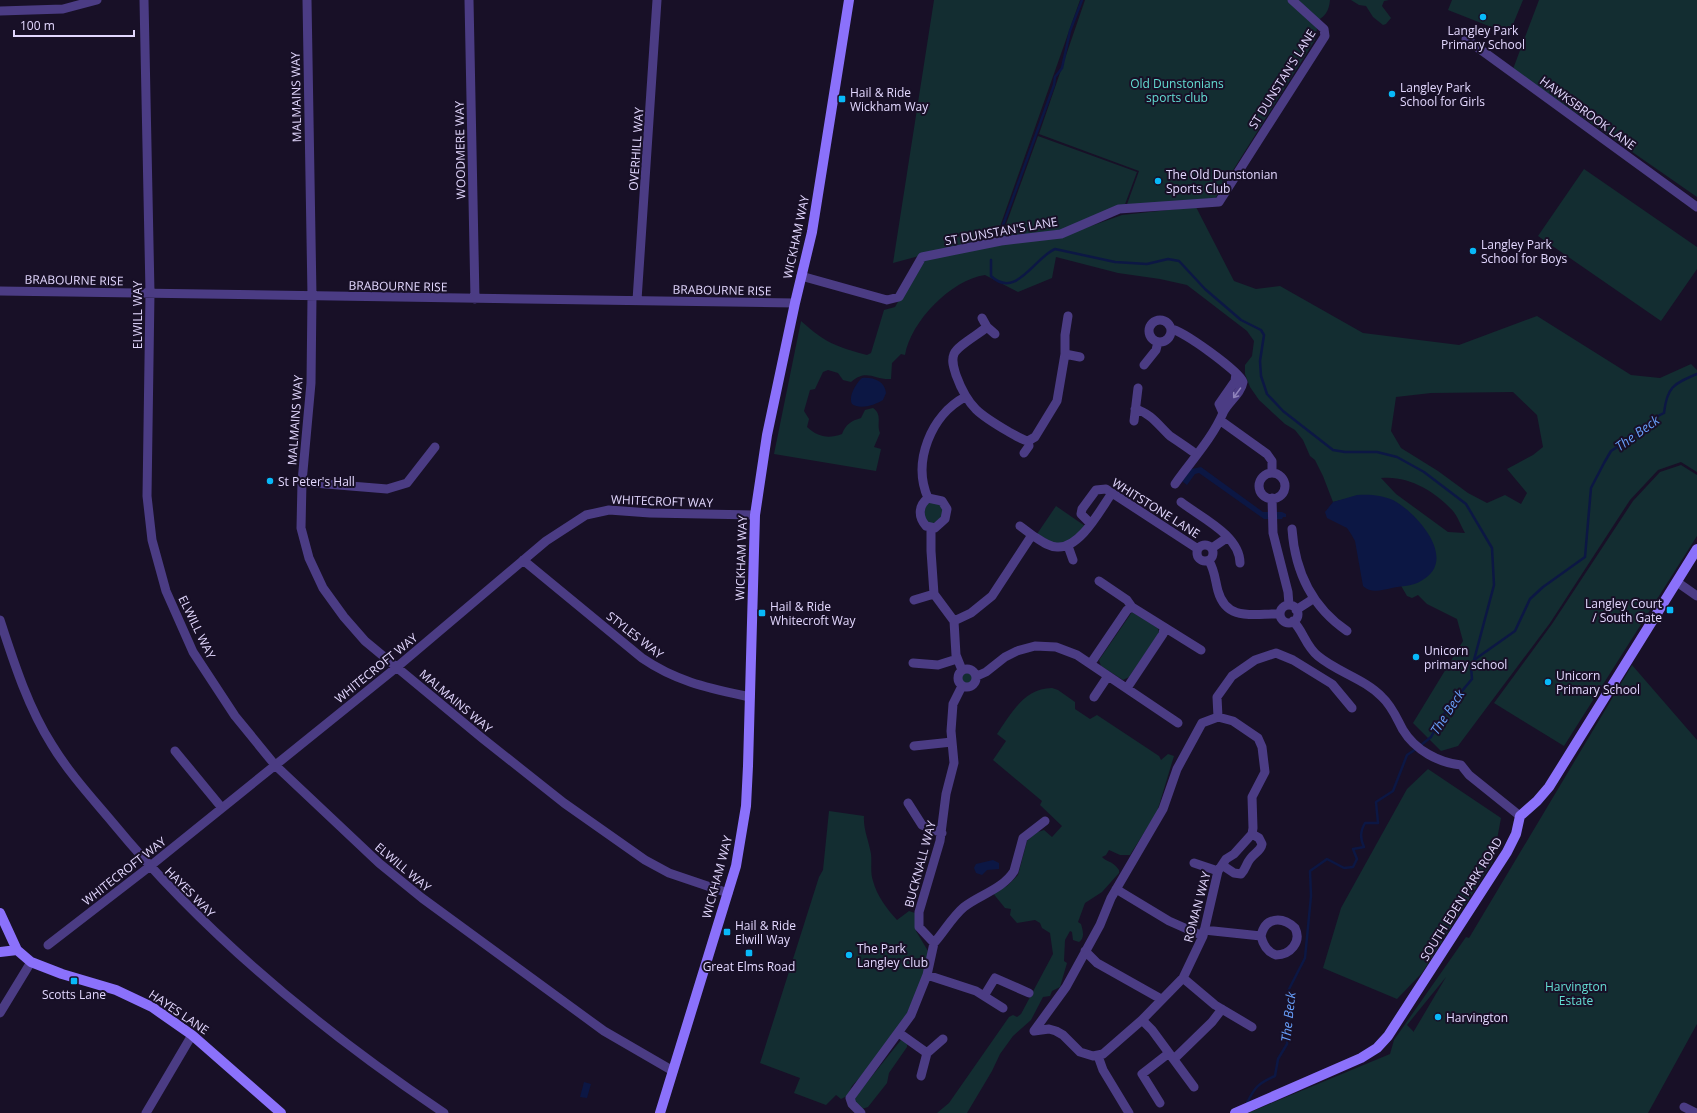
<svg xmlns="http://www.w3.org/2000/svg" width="1697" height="1113" viewBox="0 0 1697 1113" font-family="'Open Sans',sans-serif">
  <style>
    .green { fill: #132d31; fill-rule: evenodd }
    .water { fill: #0c1744 }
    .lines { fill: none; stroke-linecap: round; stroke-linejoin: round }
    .stream { stroke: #0c1744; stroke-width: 2.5 }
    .street { stroke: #4b3c84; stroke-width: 9 }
    .secondary { stroke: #8b71fb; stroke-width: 10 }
    .oneway { stroke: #8f82bb }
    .poi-dot { fill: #08b9f9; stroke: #181027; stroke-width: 1.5 }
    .labels { text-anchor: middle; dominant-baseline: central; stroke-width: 4; stroke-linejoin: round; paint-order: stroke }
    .poi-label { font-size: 12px; fill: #e2d7fe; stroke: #181027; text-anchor: start }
    .street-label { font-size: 12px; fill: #e2d7fe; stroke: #181027 }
    .park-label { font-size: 12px; fill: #64ddd3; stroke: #181027 }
    .water-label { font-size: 13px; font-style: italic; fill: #689ffb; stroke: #181027 }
  </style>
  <rect width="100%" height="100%" fill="#181027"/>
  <path class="green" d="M934,0h146l-83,235 -104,28z
    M1085,0h245c-1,12 -6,18 -16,22l3,7 -2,11 -102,162 -87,5 13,-36 -100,-37z
    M1351,0h38l-5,1 -2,5 9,12 -5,6 -3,1 -10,-8 -7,-11 -7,-1z
    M1452,0h71l-14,34 -61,-24z
    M1539,0h158v197l-184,-128z
    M1038,136l99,36 -13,35 -64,25 -59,6z
    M1584,169l113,78v22l-36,52 -123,-85z
    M1196,207l38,74 22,8 24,-3 83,47 96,12 78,-29 94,59 29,3 31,-14 6,6v102l-16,-10 -23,8 -28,30 -80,123 -92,123 -17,5 -28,-28 50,-82 -6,-22 -30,-15 -9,-9 -6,3 -5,-2 -57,-98 -17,4 -10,-26 -8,-16 -5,-4 -7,-16 -8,-10 -10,-6 -26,-24 -9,-13 -5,-13v-9l7,-9 2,-15 -7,-10 -60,-46 -27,-6 -42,-6 -62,-16 -4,21 -34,14 -33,-17c-34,5 -74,46 -80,80l-4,-1 -9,9 -1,16c-17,1 -24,-11 -40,3l-8,-2 -5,-7 -10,-3 -5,2 -8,17 -5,1 -6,21 5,8 -2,8c11,10 21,12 35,7 4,-10 9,-13 19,-16l4,-8 8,-2c10,7 3,15 7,25l-6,14 7,2 -5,22 -102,-17 27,-133c26,23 34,25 66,34l4,-2 13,-43 11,-3 28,-48 80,-15 57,-7 62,-22zM1513,392l24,23 6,32 -10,8 -26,14 20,24 -6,11 -16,-9 -18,8 -19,-10 -30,-22 -37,-23 -10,-17 5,-34 35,-4zM1381,478c27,-3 54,13 72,33 5,6 8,15 12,22l-17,-1 -52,-38z
    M1681,465l16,10v61l-133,210 -70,-43 58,-79 81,-123 27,-29z
    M927,502l14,2 3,12 -13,9 -8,-8z
    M1056,506l29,20 -12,14 -18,4 -18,-10z
    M1132,612l26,16 1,5 -30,44 -6,3 -22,-14 -2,-6z
    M1632,665l65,75v284l-49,89h-400l142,-59 4,-14 72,-103 3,1zM1446,977l-32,54v1l-7,-7z
    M961 678a6 6 0 1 1 12 0a6 6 0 1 1-12 0Z
    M1052,688l6,2 17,12v7l15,10 7,-4 62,41 2,4 7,-6 6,2 -17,56 -27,43h-10l-11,-5 -3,5 -4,2c4,5 10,3 17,13v3l-17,19 -17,11 -7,19 3,2c2,7 4,14 -2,18l-6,-2 -1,-8 -2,-1 -5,9 -1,21 3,2 -7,24 -8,4 -2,5 -7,1 -12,23 -18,16 -13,18 -8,17 -25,42h-30l12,-10 60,-86 4,-2 4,2 4,-3 32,-60 -3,-21 -8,-5 -2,-5 -5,-3 -18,3 -7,-8 1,-6 -6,-1 -13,-16 15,-6 11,-11 9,-34 8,-8 9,-3 8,7 10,-11 -22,-21 2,-4 -49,-41 13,-19 -9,-7c14,-20 27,-46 55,-46z
    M1428,769l73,49 -8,43 -71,112 -25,26 -74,-31 18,-60 66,-119z
    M829,811l35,5c-1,13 5,25 7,38 1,8 -1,19 2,27 4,15 14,28 24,39l12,-9 6,2 1,18 12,20 -3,21 -20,46 -34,47 -19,21 -5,10 -6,3 -5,-4 -10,10 -32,-12 6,-15 -40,-15 59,-186 4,-7z
    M901,1040l6,2v5l-18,26 -2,10 -19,24 -6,2 -7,-7v-5z"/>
  <path class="water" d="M862,378c11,-1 23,3 24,15l-3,7c-8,5 -23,10 -31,4 -4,-7 4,-21 10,-26z
    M1201,467l62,45h19l4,2v3h-3l-1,2h-18l-65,-46 -4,1 -8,11 -5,-4 9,-12z
    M1357,495c12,-1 25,0 36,5 23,12 67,60 28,81 -8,5 -20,5 -29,7 -10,2 -21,6 -29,-2l-8,-45 -4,-7 -4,-6 -20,-10 -2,-6 8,-10z
    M993,860l6,3v6l-12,1 -5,5 -6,-2 -2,-5 2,-4z
    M584,1082l7,2 -4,14 -7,-1z"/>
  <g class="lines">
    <path class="stream" d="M1003,225l51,-140 1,-8 7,-9 8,-37 12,-31
      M991,260v16c25,24 44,-19 64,-27l60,13 32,2 21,-5 11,2 26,28 36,31 20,10 3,5 -4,26 1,15 6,18 16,17 50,39 12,2h32l20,5 27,15 42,32 26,44 2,37 -20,75
      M1420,746l11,-9 16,-28 25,-30 -1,-12 3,-7 41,-29 15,-32 13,-12 42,-30 6,-69 13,-25 7,-12 33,-21 14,-14 6,-3c3,-26 9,-29 33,-39
      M1246,1105c8,-17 12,-22 29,-29l3,-17 9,-15 1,-53 17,-33 6,-62 -1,-25 17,-12 17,9 9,-1 4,-8 -4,-10 11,-2c-4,-9 -4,-15 1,-24h13l-2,-21 17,-11 14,-36 9,-6"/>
    <path class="street" d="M144,0l6,293 -3,203 5,44 14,51 27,61 42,64 40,49 104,98 43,35 182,133 69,40
      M307,0l5,296 -1,87 -9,99 -1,46 8,30 14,30 21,29 21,24 117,97 82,65 81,57 24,13 59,20
      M469,0l6,299
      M0,11l63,-2 34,-9
      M1466,39l231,168
      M801,276l86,24 12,-3 23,-40 79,-16 60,-7 58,-25 100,-7 106,-166 -1,-7 -32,-29
      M0,291l795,12
      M637,300l20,-300
      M982,318l5,9c-8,7 -30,19 -33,27 -3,7 0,14 2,21 12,33 24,40 53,57 6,3 13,8 19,9l7,-4 22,-36 8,-47v-19l3,-19
      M1149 331a11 11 0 1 1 22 0a11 11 0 1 1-22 0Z
      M987,327l8,7
      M1171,329c11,1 68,42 72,53 -2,12 -15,20 -20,31 -11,26 -32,48 -48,71
      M1065,354l15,3
      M1144,365l12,-15 2,-8
      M1135,409c16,4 24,17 35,27 9,6 18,12 26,18
      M1223,413l-4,-9 16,-23 1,-8
      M1134,421l4,-33
      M1221,421l46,33 5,7v12
      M1024,453l5,-7 -1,-5
      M1259 486a13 13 0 1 1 26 0a13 13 0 1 1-26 0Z
      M302,482l85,7 20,-6 28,-36
      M928,498c-16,-36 3,-83 37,-101
      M928,498l14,3 5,8 -2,10 -10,9 -9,-2c-8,-9 -8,-20 2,-28z
      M1272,498l1,35 15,59 1,13
      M1181,502c19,15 59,33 59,61
      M1090,523l-9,-9 1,-5 14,-19 10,-1 92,60
      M1020,526l12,9
      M931,529v22l3,43 20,27 2,34 6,15
      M1292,529c3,43 20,78 55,102
      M1197 553a8 8 0 1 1 16 0a8 8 0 1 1-16 0Z
      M1068,546l5,14
      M1212,548l16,-11
      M523,560l119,98c35,24 67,30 108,39
      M1209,561c6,10 6,19 9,30 9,32 38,22 62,23
      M1099,581l28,19 5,7
      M1677,582l20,14
      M914,600l20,-6
      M1280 614a9 9 0 1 1 18 0a9 9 0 1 1-18 0Z
      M1296,610l17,-11
      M0,620c14,43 28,87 52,125 17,28 40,53 61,78 94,114 209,208 331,290
      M954,621l17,-8 21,-17 40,-61c8,5 16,12 25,12 23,2 43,-37 55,-54
      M1293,621c11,11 12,24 25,35 19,16 47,23 64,41 10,9 15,22 21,33 12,20 36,33 58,35l8,10 51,41
      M913,663l25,2 19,-6
      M1091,663l36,-53 5,-3 69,43
      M958 678a9 9 0 1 1 18 0a9 9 0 1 1-18 0Z
      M977,676l9,-4 19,-15 12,-6 18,-5 21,1 21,8 101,68
      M1127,688l36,-54 1,-5
      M1094,697l14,-21
      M914,746l38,-4
      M175,751l47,57
      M908,803l14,22 20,8
      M1194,863l24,8
      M1222,865l12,8 7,1c5,-5 5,-10 9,-15 4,-6 11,-8 12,-15l-3,-6 -7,-4
      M1116,889l53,32 34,15
      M1204,930l57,6c2,9 6,16 15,19 14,0 26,-13 19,-27 -13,-12 -30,-11 -34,8
      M934,943l-15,-16v-15l21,-71 6,-47 8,-31 -3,-32 2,-27 9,-18
      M934,943c10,-11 18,-26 30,-36 15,-12 39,-18 50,-36l9,-33 22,-17
      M48,945l101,-78 248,-200 149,-126 40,-26 23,-5 41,3 105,2
      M1085,951l12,12 64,36
      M927,975l49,16 27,17
      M1183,978l32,27 37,22
      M984,996l11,-18 34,15
      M0,1013l31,-51
      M1142,1020l10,10 42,57
      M1034,1031l32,-44 34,-62 11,-27 52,-89 14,-40 25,-46 16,-6 -1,-20 15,-21 23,-16 21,-7 17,7 39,24 20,24
      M1034,1031l15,-2 7,2 7,4 17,17 13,4 10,-2 39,-34 41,-42 20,-42 15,-65 8,-12 8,-5 18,-20 1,-6 -1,-31 13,-25 -3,-25 -4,-9 -25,-17 -15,-4
      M899,1033l28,20 -6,23
      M927,1053l16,-14
      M1098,1056l5,14 26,43
      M1174,1059l38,-37 10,-13
      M1160,1103l-18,-29 27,-21
      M1684,1107l12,6
      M146,1113l46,-78
      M861,1113l-9,-9 -2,-6 61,-83 16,-40 7,-32"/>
    <path class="secondary" d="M0,913l17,37 14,12 31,12 54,16 36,17 40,28 89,78
      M0,952l17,-2
      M660,1113l76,-247 10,-60 2,-40 7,-251 12,-80 28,-132 17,-71 37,-232
      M1235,1113l126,-55 16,-10 11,-12 119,-184 9,-18 4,-18 17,-15 12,-14 148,-238"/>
  </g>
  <defs><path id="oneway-shaft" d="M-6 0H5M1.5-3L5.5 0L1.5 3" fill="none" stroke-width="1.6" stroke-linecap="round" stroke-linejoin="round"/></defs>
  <use class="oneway" href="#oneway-shaft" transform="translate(1237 393) rotate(126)"/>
  <g class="poi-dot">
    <circle cx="1483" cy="17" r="4"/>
    <circle cx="1392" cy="94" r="4"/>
    <rect x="838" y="95" width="8" height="8" rx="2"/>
    <circle cx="1158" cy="181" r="4"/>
    <circle cx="1473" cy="251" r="4"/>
    <circle cx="270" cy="481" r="4"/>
    <rect x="1666" y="606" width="8" height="8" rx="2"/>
    <rect x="758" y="609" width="8" height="8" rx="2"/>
    <circle cx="1416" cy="657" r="4"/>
    <circle cx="1548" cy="682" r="4"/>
    <rect x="723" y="928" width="8" height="8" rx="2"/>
    <rect x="745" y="949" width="8" height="8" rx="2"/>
    <circle cx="849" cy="955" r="4"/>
    <rect x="70" y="977" width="8" height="8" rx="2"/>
    <circle cx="1438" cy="1017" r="4"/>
  </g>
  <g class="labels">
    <g class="poi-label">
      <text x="1483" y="30" text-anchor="middle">Langley Park<tspan x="1483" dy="14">Primary School</tspan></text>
      <text x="1400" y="87">Langley Park<tspan x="1400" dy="14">School for Girls</tspan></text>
      <text x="850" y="92">Hail &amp; Ride<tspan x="850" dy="14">Wickham Way</tspan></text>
      <text x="1166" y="174">The Old Dunstonian<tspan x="1166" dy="14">Sports Club</tspan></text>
      <text x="1481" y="244">Langley Park<tspan x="1481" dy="14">School for Boys</tspan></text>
      <text x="278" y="481">St Peter's Hall</text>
      <text x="1662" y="603" text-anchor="end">Langley Court<tspan x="1662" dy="14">/ South Gate</tspan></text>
      <text x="770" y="606">Hail &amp; Ride<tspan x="770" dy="14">Whitecroft Way</tspan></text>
      <text x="1424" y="650">Unicorn<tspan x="1424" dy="14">primary school</tspan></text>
      <text x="1556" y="675">Unicorn<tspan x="1556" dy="14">Primary School</tspan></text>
      <text x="735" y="925">Hail &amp; Ride<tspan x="735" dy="14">Elwill Way</tspan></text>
      <text x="857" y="948">The Park<tspan x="857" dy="14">Langley Club</tspan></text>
      <text x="749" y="966" text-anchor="middle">Great Elms Road</text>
      <text x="74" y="994" text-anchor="middle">Scotts Lane</text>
      <text x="1446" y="1017">Harvington</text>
    </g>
    <g class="street-label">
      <text transform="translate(1282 79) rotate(-58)">ST DUNSTAN'S LANE</text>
      <text transform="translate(296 97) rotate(-91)">MALMAINS WAY</text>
      <text transform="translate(1588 113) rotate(36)">HAWKSBROOK LANE</text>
      <text transform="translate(636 149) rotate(-86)">OVERHILL WAY</text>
      <text transform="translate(460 150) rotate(-91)">WOODMERE WAY</text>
      <text transform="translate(1001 231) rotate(-10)">ST DUNSTAN'S LANE</text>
      <text transform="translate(796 237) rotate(-78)">WICKHAM WAY</text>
      <text transform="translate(74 280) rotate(1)">BRABOURNE RISE</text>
      <text transform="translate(398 286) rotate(1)">BRABOURNE RISE</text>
      <text transform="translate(722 290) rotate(1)">BRABOURNE RISE</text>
      <text transform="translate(137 315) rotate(-90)">ELWILL WAY</text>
      <text transform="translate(295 420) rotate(-86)">MALMAINS WAY</text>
      <text transform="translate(662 501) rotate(2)">WHITECROFT WAY</text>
      <text transform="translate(1156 508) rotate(32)">WHITSTONE LANE</text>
      <text transform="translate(741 558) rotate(-88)">WICKHAM WAY</text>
      <text transform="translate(197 627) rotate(64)">ELWILL WAY</text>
      <text transform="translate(635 635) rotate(38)">STYLES WAY</text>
      <text transform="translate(376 668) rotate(-39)">WHITECROFT WAY</text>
      <text transform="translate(456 701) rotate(40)">MALMAINS WAY</text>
      <text transform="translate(920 864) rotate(-75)">BUCKNALL WAY</text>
      <text transform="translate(403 867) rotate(40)">ELWILL WAY</text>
      <text transform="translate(124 871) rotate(-38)">WHITECROFT WAY</text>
      <text transform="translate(717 877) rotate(-75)">WICKHAM WAY</text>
      <text transform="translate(190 892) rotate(45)">HAYES WAY</text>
      <text transform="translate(1461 899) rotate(-58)">SOUTH EDEN PARK ROAD</text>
      <text transform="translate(1197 907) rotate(-75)">ROMAN WAY</text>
      <text transform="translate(179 1012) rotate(34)">HAYES LANE</text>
    </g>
    <g class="park-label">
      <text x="1177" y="83">Old Dunstonians<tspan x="1177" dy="14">sports club</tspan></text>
      <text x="1576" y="986">Harvington<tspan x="1576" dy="14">Estate</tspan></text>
    </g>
    <g class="water-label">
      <text transform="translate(1637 433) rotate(-36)">The Beck</text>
      <text transform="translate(1447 712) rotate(-57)">The Beck</text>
      <text transform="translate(1288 1017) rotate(-84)">The Beck</text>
    </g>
  </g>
  <path d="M14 30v6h120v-6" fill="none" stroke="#e2d7fe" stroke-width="2"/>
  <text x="20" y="30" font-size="12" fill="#e2d7fe" stroke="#181027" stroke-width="3" paint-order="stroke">100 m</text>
</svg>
